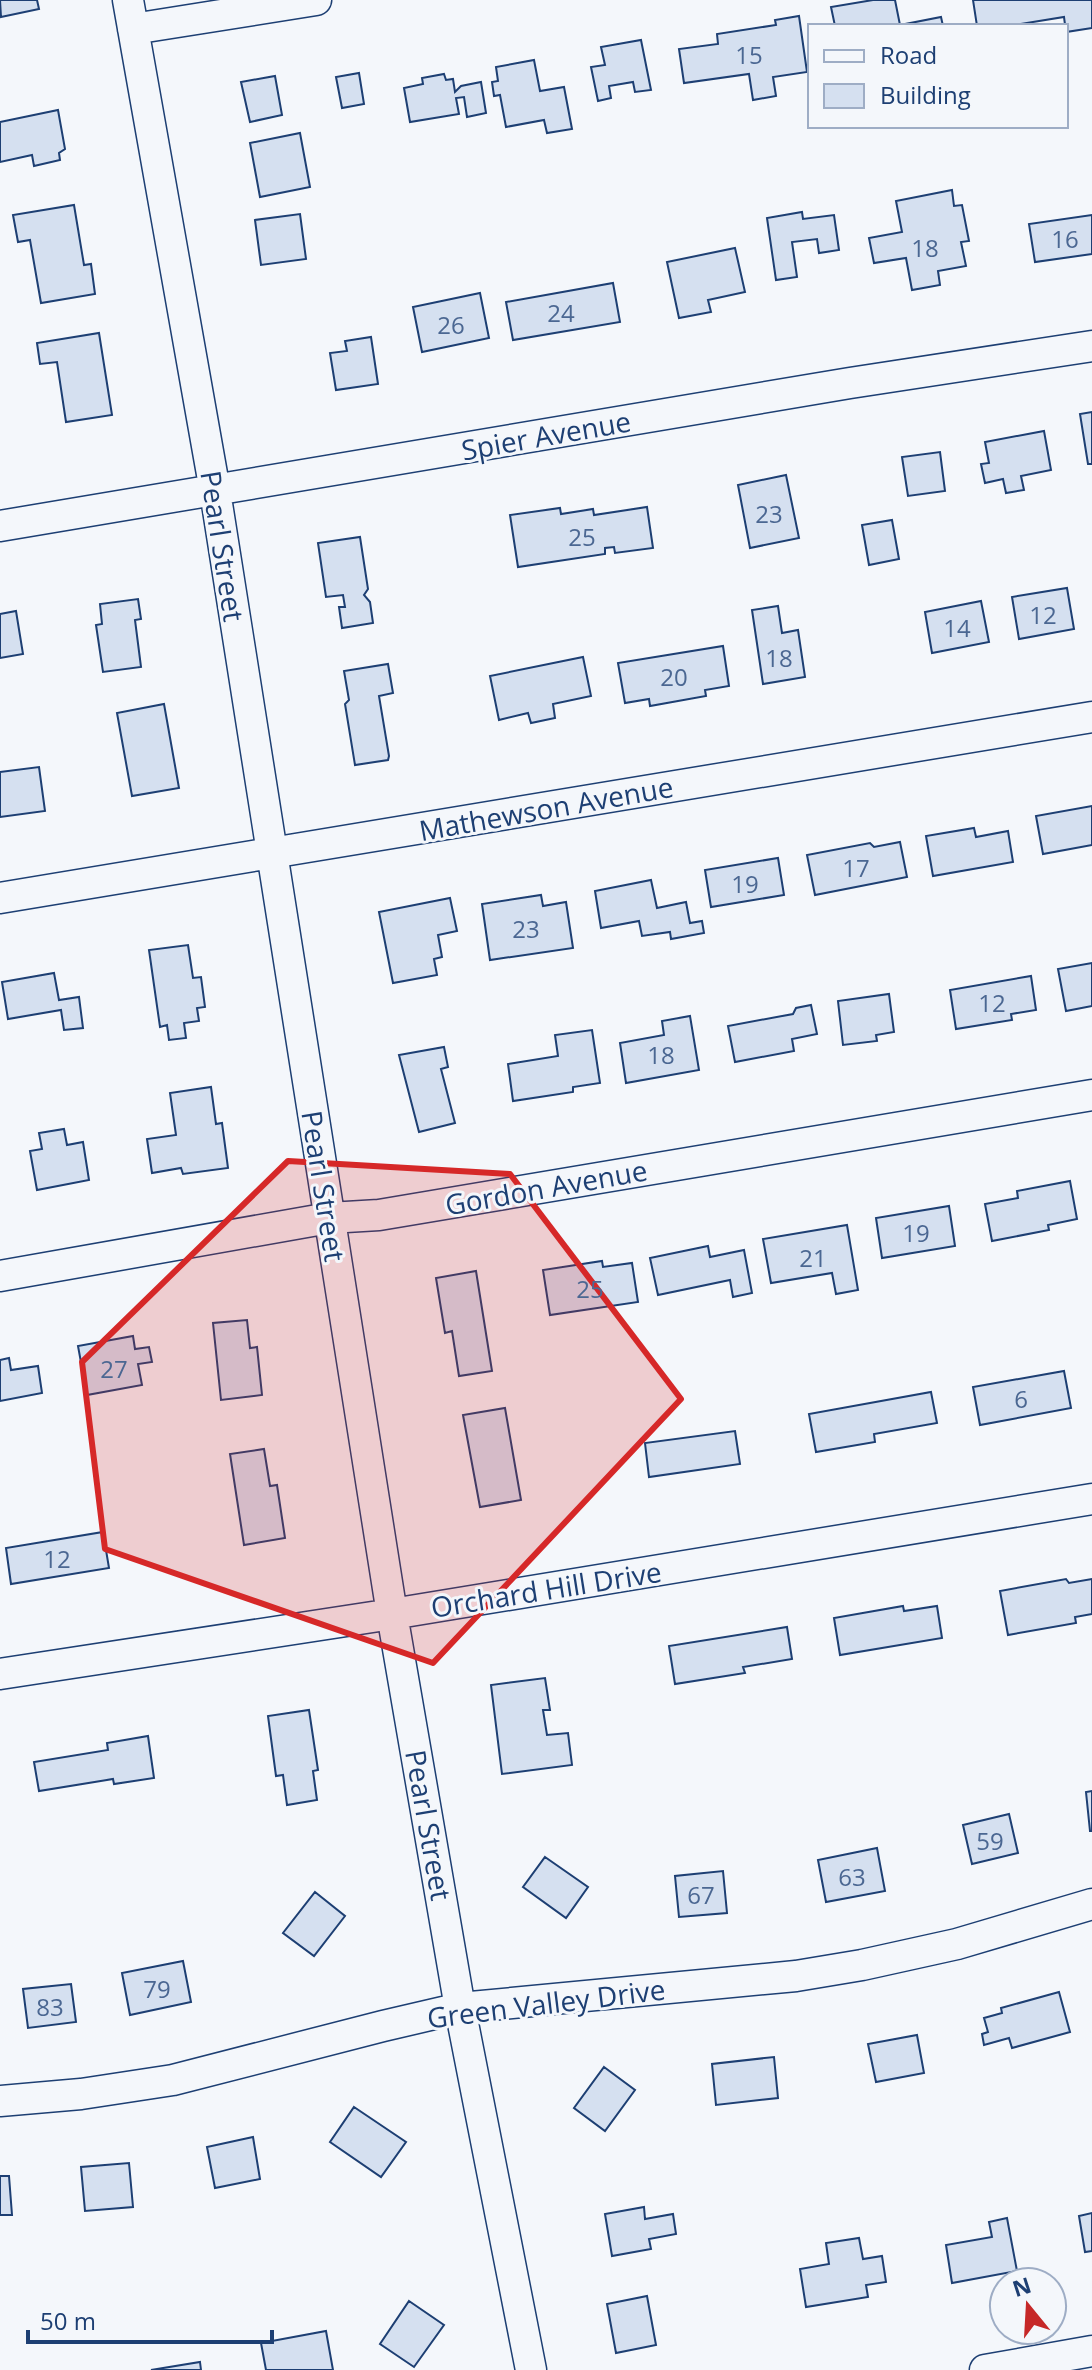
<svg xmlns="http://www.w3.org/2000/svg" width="1092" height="2370" viewBox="0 0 1092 2370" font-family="'Open Sans',sans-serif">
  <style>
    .building { fill: #d5e0f0; stroke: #1d3f73; stroke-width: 2 }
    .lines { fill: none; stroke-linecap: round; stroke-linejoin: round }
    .street-casing { stroke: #1d3f73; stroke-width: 33 }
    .street { stroke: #f4f7fb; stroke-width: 30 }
    .marked { fill: #d62828; fill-opacity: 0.2; stroke: #d62828; stroke-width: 6; stroke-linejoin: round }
    .labels { text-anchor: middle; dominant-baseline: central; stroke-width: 6; stroke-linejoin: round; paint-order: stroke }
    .number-label { font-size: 24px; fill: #4b6792 }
    .street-label { font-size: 28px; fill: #1d3f73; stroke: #f4f7fb }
  </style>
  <rect width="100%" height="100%" fill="#f4f7fb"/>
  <path class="building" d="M0,0h37l2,9 -38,8z
    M873,0h22l5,25 41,-8 2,9h-108l-4,-19z
    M973,0h119v28l-26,4 -2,-15 -55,9h-32z
    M799,16l8,56 -34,5 3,19 -23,4 -4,-26 -65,9 -5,-34 39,-5 -1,-10 59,-9 -1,-5z
    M641,40l10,50 -16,2 -2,-10 -24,4 2,12 -13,3 -7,-34 14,-2 -4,-18z
    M534,60l6,31 24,-4 8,42 -25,4 -3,-13 -38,7 -6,-32 -6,1 -2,-14 6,-1 -2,-14z
    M359,73l5,31 -22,4 -6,-31z
    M444,74l2,6 7,-1 2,13 6,-6 20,-4 5,31 -19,4 -3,-20 -8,1 3,16 -49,8 -6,-34 19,-4 -1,-6z
    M275,76l7,39 -32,7 -9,-40z
    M58,110l7,39 -6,4 1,7 -26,6 -2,-11 -32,7v-40z
    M300,133l10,54 -50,10 -10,-54z
    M952,190l2,16 8,-1 7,36 -8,1 5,24 -28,5 2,14 -28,5 -6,-32 -32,5 -5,-25 33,-6 -6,-31z
    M74,205l10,60 7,-1 4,30 -54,9 -11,-63 -12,2 -5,-27z
    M802,212l1,7 31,-4 5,35 -20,3 -2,-14 -25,3 5,35 -21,3 -9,-62z
    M300,214l6,45 -45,6 -6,-45z
    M1092,215v39l-57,8 -6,-38z
    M735,248l10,44 -37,8 3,12 -32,6 -12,-56z
    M613,283l7,39 -107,18 -7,-38z
    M480,293l9,45 -67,14 -9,-45z
    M99,333l13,82 -46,7 -9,-60 -17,2 -3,-21z
    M371,337l7,47 -42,6 -6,-37 17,-2 -2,-10z
    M1092,412v52h-4l-8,-50z
    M1044,431l7,39 -30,6 3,14 -18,3 -3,-14 -18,4 -4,-19 8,-1 -4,-21z
    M940,452l5,39 -37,5 -6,-39z
    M786,475l13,63 -49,10 -12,-63z
    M647,507l6,41 -38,5 -1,-6 -9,1v6l-87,13 -8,-52 50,-7 1,6 32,-5 1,6z
    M892,520l7,39 -30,6 -7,-40z
    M360,537l8,52 -4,6 6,7 3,21 -31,5 -3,-21h6l-2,-12 -17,2 -8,-54z
    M1067,588l7,41 -55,10 -7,-42z
    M138,599l3,20 -6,1 6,47 -38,5 -7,-47 6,-1 -2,-20z
    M981,601l8,41 -57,11 -7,-41z
    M778,606l4,27 16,-3 7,47 -42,7 -11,-74z
    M16,611l7,43 -23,4v-44z
    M723,646l6,40 -24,4 1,6 -56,10 -1,-7 -24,4 -7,-40z
    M583,657l8,39 -38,8 2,14 -24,5 -3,-10 -29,7 -9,-44z
    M388,664l5,29 -14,3 10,60 -1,4 -33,5 -10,-61 4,-4 -5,-29z
    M164,704l15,84 -47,8 -15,-83z
    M39,767l6,44 -45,6v-45z
    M1092,806v39l-49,9 -7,-38z
    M974,828l2,9 32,-6 5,31 -80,14 -7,-40z
    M900,842l7,35 -92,18 -8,-40 63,-12 4,4z
    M778,858l6,37 -73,12 -6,-37z
    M651,880l6,28 29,-6 4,21 12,-2 2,12 -33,6 -1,-7 -28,4 -3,-15 -38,7 -6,-37z
    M541,895l2,11 23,-4 7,46 -83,12 -8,-56z
    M450,898l7,33 -19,4 4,22 -8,2 3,16 -44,8 -14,-71z
    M188,945l5,33 8,-1 4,30 -8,1 2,13 -15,2 2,15 -17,2 -2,-15 -7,2 -11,-77z
    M1092,963v43l-26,5 -8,-42z
    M54,973l5,27 20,-3 4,31 -19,2 -3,-20 -53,9 -6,-37z
    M1031,976l5,34 -25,4 1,6 -56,9 -6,-39z
    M889,994l5,38 -18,3 1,6 -34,4 -5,-44z
    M811,1005l6,29 -25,5 2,12 -59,11 -7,-36 65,-12 3,-6z
    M690,1016l9,54 -73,13 -6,-40 44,-8 -2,-14z
    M592,1030l8,53 -27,4v5l-60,9 -5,-37 50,-8 -3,-21z
    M444,1047l4,20 -7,2 14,54 -36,9 -20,-77z
    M211,1087l5,37 6,-1 6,45 -45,6 -2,-6 -29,5 -5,-34 29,-4 -6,-42z
    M64,1129l3,16 16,-3 6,38 -52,10 -7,-39 12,-2 -3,-16z
    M1070,1181l7,38 -29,6 1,5 -57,11 -7,-37 33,-6 -1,-7z
    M949,1206l6,40 -73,12 -6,-40z
    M847,1225l11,65 -22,4 -4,-21 -61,10 -8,-44z
    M708,1246l2,11 34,-7 8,43 -19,4 -3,-17 -72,15 -8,-37z
    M602,1261l1,6 29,-4 6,39 -88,13 -7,-45z
    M476,1271l16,100 -33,5 -7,-45 -7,2 -9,-55z
    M247,1320l3,28 7,-1 5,48 -41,5 -8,-77z
    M133,1336l2,13 14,-2 3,15 -14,2 4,21 -55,10 -9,-49z
    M9,1358l2,12 27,-4 4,27 -42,8v-41z
    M1064,1371l7,37 -91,17 -7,-38z
    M931,1392l6,31 -63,11 1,8 -59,10 -7,-38z
    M505,1408l16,92 -41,7 -17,-92z
    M735,1431l5,33 -91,13 -4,-34z
    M264,1449l6,37 7,-1 8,53 -41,7 -14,-91z
    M103,1532l6,36 -98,16 -5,-36z
    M1066,1579l3,4 23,-4v35l-17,3 1,6 -68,12 -8,-44z
    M903,1606l1,5 33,-5 5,32 -102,17 -6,-37z
    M787,1627l5,32 -49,8 2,6 -70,11 -6,-38z
    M545,1678l5,32h-7l4,25 21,-2 4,32 -70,9 -11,-89z
    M309,1710l9,60 -5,1 4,29 -30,5 -4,-30 -7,1 -8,-60z
    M148,1736l6,42 -40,6 -1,-5 -74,12 -5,-29 74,-12 -1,-7z
    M1092,1791v40h-2l-4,-39z
    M1009,1814l9,39 -46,11 -9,-39z
    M877,1848l8,43 -59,11 -8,-42z
    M545,1857l43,30 -22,31 -43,-31z
    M723,1871l4,42 -48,4 -4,-41z
    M315,1892l30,24 -31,40 -31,-23z
    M183,1961l8,41 -61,13 -8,-42z
    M71,1984l5,38 -48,6 -5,-39z
    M1059,1992l11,40 -58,16 -3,-10 -25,7 -2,-11 6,-2 -4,-14 18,-5 -1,-5z
    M917,2035l7,38 -48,9 -8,-38z
    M774,2057l4,41 -62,7 -4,-41z
    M604,2067l31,23 -30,41 -31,-23z
    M354,2107l52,35 -25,35 -51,-35z
    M253,2137l7,42 -45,9 -8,-41z
    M129,2163l4,44 -48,4 -4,-44z
    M0,2176h9l3,39h-12z
    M644,2207l1,12 28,-5 3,20 -27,5 2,10 -39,7 -7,-42z
    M1092,2213v38l-7,1 -6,-36z
    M1007,2218l10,53 -65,12 -6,-38 46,-8 -3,-15z
    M859,2238l4,21 19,-3 4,26 -20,3 2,12 -62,10 -6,-38 29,-5 -3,-21z
    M647,2296l9,49 -40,8 -9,-49z
    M409,2301l35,24 -30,42 -34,-23z
    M326,2331l7,39h-67l-5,-27z
    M200,2362l1,8h-50z"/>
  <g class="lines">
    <g class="street-casing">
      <path id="street" d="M128,0l87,491 177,1123 68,394 71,362
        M133,29l183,-29
        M0,526l850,-143 242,-37
        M0,898l1092,-181
        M0,1276l329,-58 50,-3 713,-120
        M0,1674l392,-60 700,-115
        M0,2101l81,-7 92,-14 210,-54 77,-18 336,-32 66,-11 95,-21 135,-40
        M985,2370l107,-19"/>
    </g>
    <use href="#street" class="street"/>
  </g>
  <path class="marked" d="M288,1161l222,13 171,225 -248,264 -328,-114 -23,-187z"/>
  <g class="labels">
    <g class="number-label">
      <text x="749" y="54">15</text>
      <text x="1065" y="238">16</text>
      <text x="925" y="247">18</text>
      <text x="561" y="312">24</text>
      <text x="451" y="324">26</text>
      <text x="769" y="513">23</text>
      <text x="582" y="536">25</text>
      <text x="1043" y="614">12</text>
      <text x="957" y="627">14</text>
      <text x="779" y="657">18</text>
      <text x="674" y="676">20</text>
      <text x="856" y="867">17</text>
      <text x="745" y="883">19</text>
      <text x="526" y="928">23</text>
      <text x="992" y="1002">12</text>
      <text x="661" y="1054">18</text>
      <text x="916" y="1232">19</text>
      <text x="813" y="1257">21</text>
      <text x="590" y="1288">25</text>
      <text x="114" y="1368">27</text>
      <text x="1021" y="1398">6</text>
      <text x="57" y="1558">12</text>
      <text x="990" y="1840">59</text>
      <text x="852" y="1876">63</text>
      <text x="701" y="1894">67</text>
      <text x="157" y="1988">79</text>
      <text x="50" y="2006">83</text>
    </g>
    <g class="street-label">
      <text transform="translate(546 435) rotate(-10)">Spier Avenue</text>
      <text transform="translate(223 546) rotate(81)">Pearl Street</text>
      <text transform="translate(546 808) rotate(-10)">Mathewson Avenue</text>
      <text transform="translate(324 1186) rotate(81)">Pearl Street</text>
      <text transform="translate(546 1187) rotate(-10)">Gordon Avenue</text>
      <text transform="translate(546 1589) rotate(-9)">Orchard Hill Drive</text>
      <text transform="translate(429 1825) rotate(80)">Pearl Street</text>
      <text transform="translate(546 2003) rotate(-7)">Green Valley Drive</text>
    </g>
  </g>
  <rect x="808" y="24" width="260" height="104" fill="#f4f7fb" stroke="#9eadc5" stroke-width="2"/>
  <rect x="824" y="50" width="40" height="12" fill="#f4f7fb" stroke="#9eadc5" stroke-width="2"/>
  <text x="880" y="64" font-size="24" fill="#1d3f73">Road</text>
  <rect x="824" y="84" width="40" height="24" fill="#d5e0f0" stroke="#9eadc5" stroke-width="2"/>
  <text x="880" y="104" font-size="24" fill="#1d3f73">Building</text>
  <g transform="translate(1028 2306) rotate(342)"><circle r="38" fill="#f4f7fb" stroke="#9eadc5" stroke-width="2"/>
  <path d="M0-6L14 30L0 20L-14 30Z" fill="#c62828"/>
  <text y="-12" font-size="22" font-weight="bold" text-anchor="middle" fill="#1d3f73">N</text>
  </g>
  <path d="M28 2330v12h244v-12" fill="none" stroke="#1d3f73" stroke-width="4"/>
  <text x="40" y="2330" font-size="24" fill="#1d3f73" stroke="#f4f7fb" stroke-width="6" paint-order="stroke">50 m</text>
</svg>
